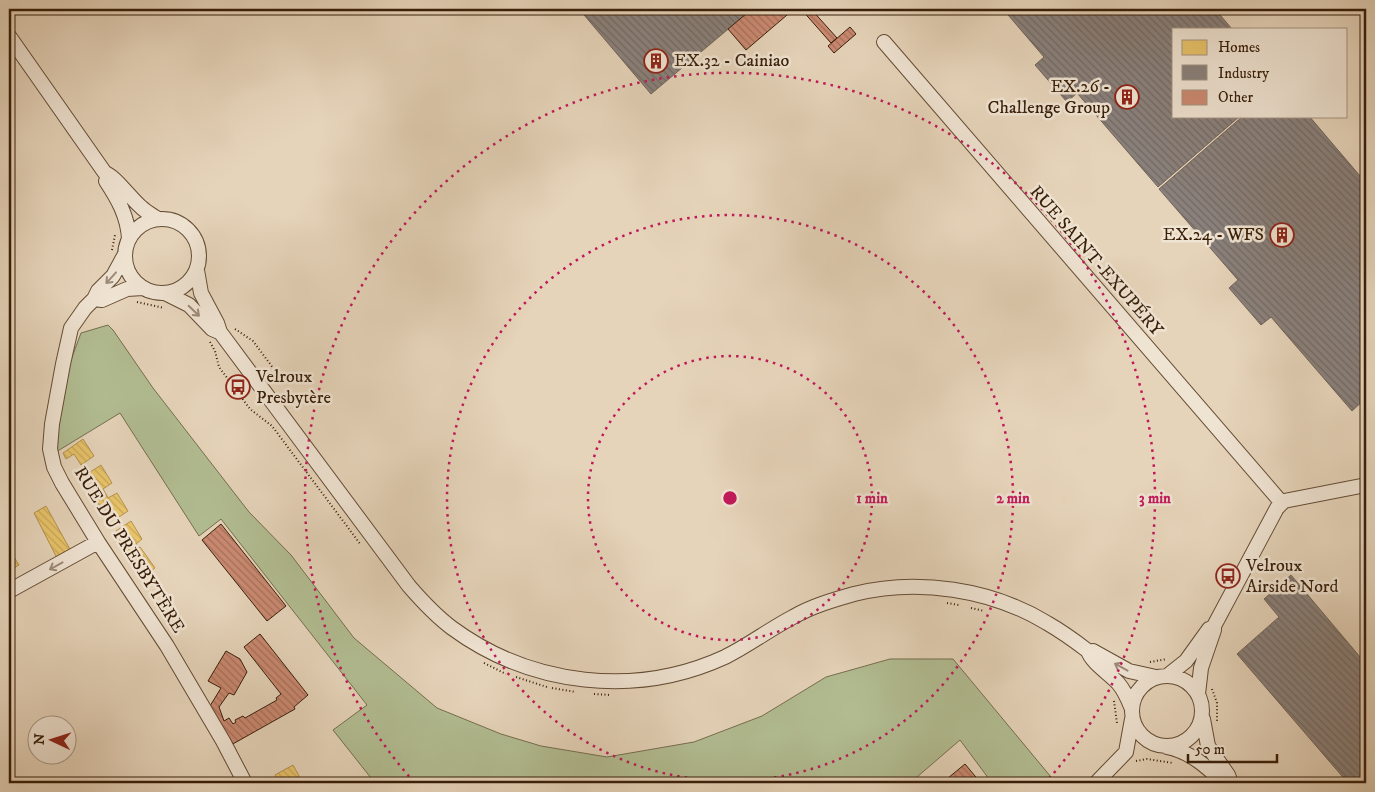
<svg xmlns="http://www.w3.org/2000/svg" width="1375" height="792" viewBox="0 0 1375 792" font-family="'IM FELL DW Pica',serif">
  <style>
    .green { fill: #b2bd92; stroke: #756e4e }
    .homes { fill: url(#homes-back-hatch); stroke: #b4924d }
    .industry { fill: url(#industry-back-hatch); stroke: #71635a }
    .building { fill: url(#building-back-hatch); stroke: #381e09 }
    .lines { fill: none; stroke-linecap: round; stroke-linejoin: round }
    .minor-casing { stroke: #644c35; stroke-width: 16 }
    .path { stroke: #381e09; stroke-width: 2; stroke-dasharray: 1 2.5; stroke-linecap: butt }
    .minor { stroke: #efe3d2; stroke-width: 14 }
    .oneway { stroke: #9d8a78 }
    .ring { fill: none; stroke: #c2185b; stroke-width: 2.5; stroke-dasharray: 2.5 5 }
    .labels { text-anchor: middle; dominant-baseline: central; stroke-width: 5; stroke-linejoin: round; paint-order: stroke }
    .poi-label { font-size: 18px; fill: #381e09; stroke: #efe3d2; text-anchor: start }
    .street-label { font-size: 18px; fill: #381e09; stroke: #efe3d2 }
    .centre { fill: #c2185b; stroke: #efe3d2; stroke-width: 2.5 }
    .ring-label { font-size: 15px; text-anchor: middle; font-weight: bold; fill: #c2185b; stroke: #efe3d2; stroke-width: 5; stroke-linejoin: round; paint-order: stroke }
  </style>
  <defs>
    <pattern id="homes-back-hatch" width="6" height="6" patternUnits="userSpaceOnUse" patternTransform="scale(1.25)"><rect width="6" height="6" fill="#e9c46a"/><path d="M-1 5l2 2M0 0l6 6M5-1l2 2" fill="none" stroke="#c9a85b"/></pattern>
    <pattern id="industry-back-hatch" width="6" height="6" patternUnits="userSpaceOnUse" patternTransform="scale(1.25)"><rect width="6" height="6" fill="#8a817c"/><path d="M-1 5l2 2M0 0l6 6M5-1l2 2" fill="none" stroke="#726964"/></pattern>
    <pattern id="building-back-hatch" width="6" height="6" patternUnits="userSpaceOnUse" patternTransform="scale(1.25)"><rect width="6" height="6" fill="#cb8a72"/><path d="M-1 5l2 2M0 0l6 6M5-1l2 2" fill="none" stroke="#a6705c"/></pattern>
  </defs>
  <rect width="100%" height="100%" fill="#e6d4ba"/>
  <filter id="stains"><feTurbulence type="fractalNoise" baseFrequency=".004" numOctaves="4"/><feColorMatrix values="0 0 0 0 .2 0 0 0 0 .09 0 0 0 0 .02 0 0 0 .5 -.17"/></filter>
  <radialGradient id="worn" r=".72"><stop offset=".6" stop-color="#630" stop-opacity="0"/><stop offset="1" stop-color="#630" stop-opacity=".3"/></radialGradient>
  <path class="green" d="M108,325l5,5 40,58 96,124 42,43 63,83 83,70 64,26 40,12 66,11 87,-15 68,-26 64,-39 64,-18h63l103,124h-64l-32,-43 -50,43h-535l-42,-53 34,-25 -146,-186 -22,17 -79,-123 -64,39 -2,-9 11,-67 16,-43z"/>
  <path class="homes" d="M83,439l11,17 -13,9 -7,-11 -8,5 -3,-6z
    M101,465l11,18 -9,6 3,5 -10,6 -8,-11 6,-4 -7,-11z
    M117,493l11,18 -12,8 -7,-12 -6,4 -7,-11 10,-6 2,4z
    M46,506l26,47 -15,5 -23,-45z
    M131,521l11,18 -6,5 2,4 -10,7 -10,-17 2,-1 -4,-6z
    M140,547l15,21 -13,9 -13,-23z
    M9,549l10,16 -10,6z
    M293,765l10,18h-23l-5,-8z"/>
  <path class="industry" d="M579,9h173l-101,85z
    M1003,9h212l17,20h-58v87h66l-82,71 -81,-94 -10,9 -32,-37 9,-8z
    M1243,116h66l57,67v215l-14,13 -81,-94 -10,8 -32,-37 9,-8 -79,-91z
    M1291,575l75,89v119h-18l-111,-129 42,-37 -15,-18z"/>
  <path class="building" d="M752,9h42l-48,41 -18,-21z
    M801,9h10l26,29 -6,5z
    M850,27l6,7 -22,19 -6,-7z
    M221,524l65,82 -19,15 -65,-81z
    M260,634l48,61 -14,12 1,2 -64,36 -21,-39 11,-18 -13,-7 18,-30 14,8 7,13 -13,23 -5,-2 -10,14 5,14 5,-3 4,6 3,-2 -1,-2 8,-4 2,2 32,-18 -1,-2 5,-4 -37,-47z
    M965,764l15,18 -38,1z"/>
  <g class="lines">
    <g class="minor-casing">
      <path id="minor" d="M9,36l96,137c9,2 27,27 36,34 5,5 11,8 17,12
        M884,42l397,460
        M106,181c12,18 22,36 23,58
        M125 256a37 37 0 1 1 74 0a37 37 0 1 1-74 0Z
        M125,254l-12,22 -15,15 -4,8 -9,9 -14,20 -8,36 -11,60 -2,25 4,18 8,16 36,59 69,104 56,95 22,42
        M197,270l4,23 16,30 3,9 189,254c13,15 27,30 43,42 79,58 184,70 273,29 24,-12 45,-28 68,-40 19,-11 40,-17 61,-23 63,-16 137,-5 193,29 14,8 28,18 41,28 3,11 22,23 30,32 7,8 10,16 14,26
        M165,293l24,12 23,24 7,3
        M94,299l8,1 25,-11 16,-1
        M9,591l89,-49
        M1093,651l36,20 27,6
        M1132 711a35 35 0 1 1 70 0a35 35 0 1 1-70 0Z
        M1167,676l19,-15 23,-32
        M1198,694l3,-26 13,-38v-4l63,-118 7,-7 82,-16
        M1203,719l5,27 20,29 3,8
        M1167,747c24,5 40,20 57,36
        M1096,783l30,-31 6,-33"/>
    </g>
    <path class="path" d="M112,250l3,-15
      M137,302l27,6
      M235,329l18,12 32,43
      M210,342l5,9 4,16 31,42 22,17 89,119
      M947,603l12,2
      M971,608l13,3
      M1150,662l17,-3
      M484,663l22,11
      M516,677l31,10
      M552,688l24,4
      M1212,689l5,14v18
      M594,694l17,1
      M1114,701l3,22
      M1136,761l11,-2 26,4
      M1243,779l4,4"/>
    <use href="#minor" class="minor"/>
  </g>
  <defs><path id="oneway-shaft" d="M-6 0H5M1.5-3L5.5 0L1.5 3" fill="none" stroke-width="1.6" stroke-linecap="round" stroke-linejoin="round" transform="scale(1.25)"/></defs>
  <g class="oneway">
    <use href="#oneway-shaft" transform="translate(111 278) rotate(132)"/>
    <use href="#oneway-shaft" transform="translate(194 311) rotate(44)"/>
    <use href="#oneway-shaft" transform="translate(56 566) rotate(151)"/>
    <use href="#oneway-shaft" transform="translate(1121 667) rotate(-151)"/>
  </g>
  <g class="ring">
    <circle cx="730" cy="498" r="142"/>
    <circle cx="730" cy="498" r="283"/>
    <path d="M414 782A425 425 0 1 1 1046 782"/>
  </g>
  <defs>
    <g id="building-ring" transform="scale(1.25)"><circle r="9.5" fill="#efe3d2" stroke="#8f2418" stroke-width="1.5"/><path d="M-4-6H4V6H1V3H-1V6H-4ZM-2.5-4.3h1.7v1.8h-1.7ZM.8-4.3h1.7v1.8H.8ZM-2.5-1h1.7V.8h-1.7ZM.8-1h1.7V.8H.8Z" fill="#8f2418"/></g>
    <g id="bus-ring" transform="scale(1.25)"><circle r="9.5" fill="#efe3d2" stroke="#8f2418" stroke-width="1.5"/><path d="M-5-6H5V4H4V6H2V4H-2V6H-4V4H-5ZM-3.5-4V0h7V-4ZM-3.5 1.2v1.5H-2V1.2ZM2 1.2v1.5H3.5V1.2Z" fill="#8f2418"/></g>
  </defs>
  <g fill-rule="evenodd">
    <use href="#building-ring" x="656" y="61"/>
    <use href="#building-ring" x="1127" y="97"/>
    <use href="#building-ring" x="1282" y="235"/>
    <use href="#bus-ring" x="238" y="387"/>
    <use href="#bus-ring" x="1228" y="576"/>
  </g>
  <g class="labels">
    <g class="poi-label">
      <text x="674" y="61">EX.32 - Cainiao</text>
      <text x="1110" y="87" text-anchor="end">EX.26 -<tspan x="1110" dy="21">Challenge Group</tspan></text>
      <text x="1264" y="235" text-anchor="end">EX.24 - WFS</text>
      <text x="256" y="377">Velroux<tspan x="256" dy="21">Presbytère</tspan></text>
      <text x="1246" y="566">Velroux<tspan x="1246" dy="21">Airside Nord</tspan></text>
    </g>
    <g class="street-label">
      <text transform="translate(1096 261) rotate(49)">RUE SAINT-EXUPÉRY</text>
      <text transform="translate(129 550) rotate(58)">RUE DU PRESBYTÈRE</text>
    </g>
  </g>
  <circle cx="730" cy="498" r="8" class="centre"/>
  <g class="ring-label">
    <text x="872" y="503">1 min</text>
    <text x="1013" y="503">2 min</text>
    <text x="1155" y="503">3 min</text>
  </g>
  <rect width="1375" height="792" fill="none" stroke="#e6d4ba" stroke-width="30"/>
  <rect x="10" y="10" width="1355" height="772" fill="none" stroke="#381e09" stroke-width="2.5"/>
  <rect x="15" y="15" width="1345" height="762" fill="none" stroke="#381e09"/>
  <rect x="1172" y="28" width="175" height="90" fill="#efe3d2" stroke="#a69482"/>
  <rect x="1182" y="40" width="25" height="15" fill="#e9c46a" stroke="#a69482"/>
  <text x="1218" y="52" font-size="15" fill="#381e09">Homes</text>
  <rect x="1182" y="65" width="25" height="15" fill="#8a817c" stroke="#a69482"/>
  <text x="1218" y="78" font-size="15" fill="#381e09">Industry</text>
  <rect x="1182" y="90" width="25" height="15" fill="#cb8a72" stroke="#a69482"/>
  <text x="1218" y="102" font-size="15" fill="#381e09">Other</text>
  <g transform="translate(52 740) rotate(274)"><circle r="24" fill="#efe3d2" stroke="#a69482"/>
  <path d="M0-4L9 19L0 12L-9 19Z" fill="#8f2418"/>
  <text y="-8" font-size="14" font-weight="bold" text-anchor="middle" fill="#381e09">N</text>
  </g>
  <path d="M1188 754v8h89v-8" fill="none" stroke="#381e09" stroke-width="2.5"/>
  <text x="1195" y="754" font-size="15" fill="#381e09" stroke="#efe3d2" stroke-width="4" paint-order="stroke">50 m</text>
  <rect width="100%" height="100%" filter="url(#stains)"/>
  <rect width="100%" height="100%" fill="url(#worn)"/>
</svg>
